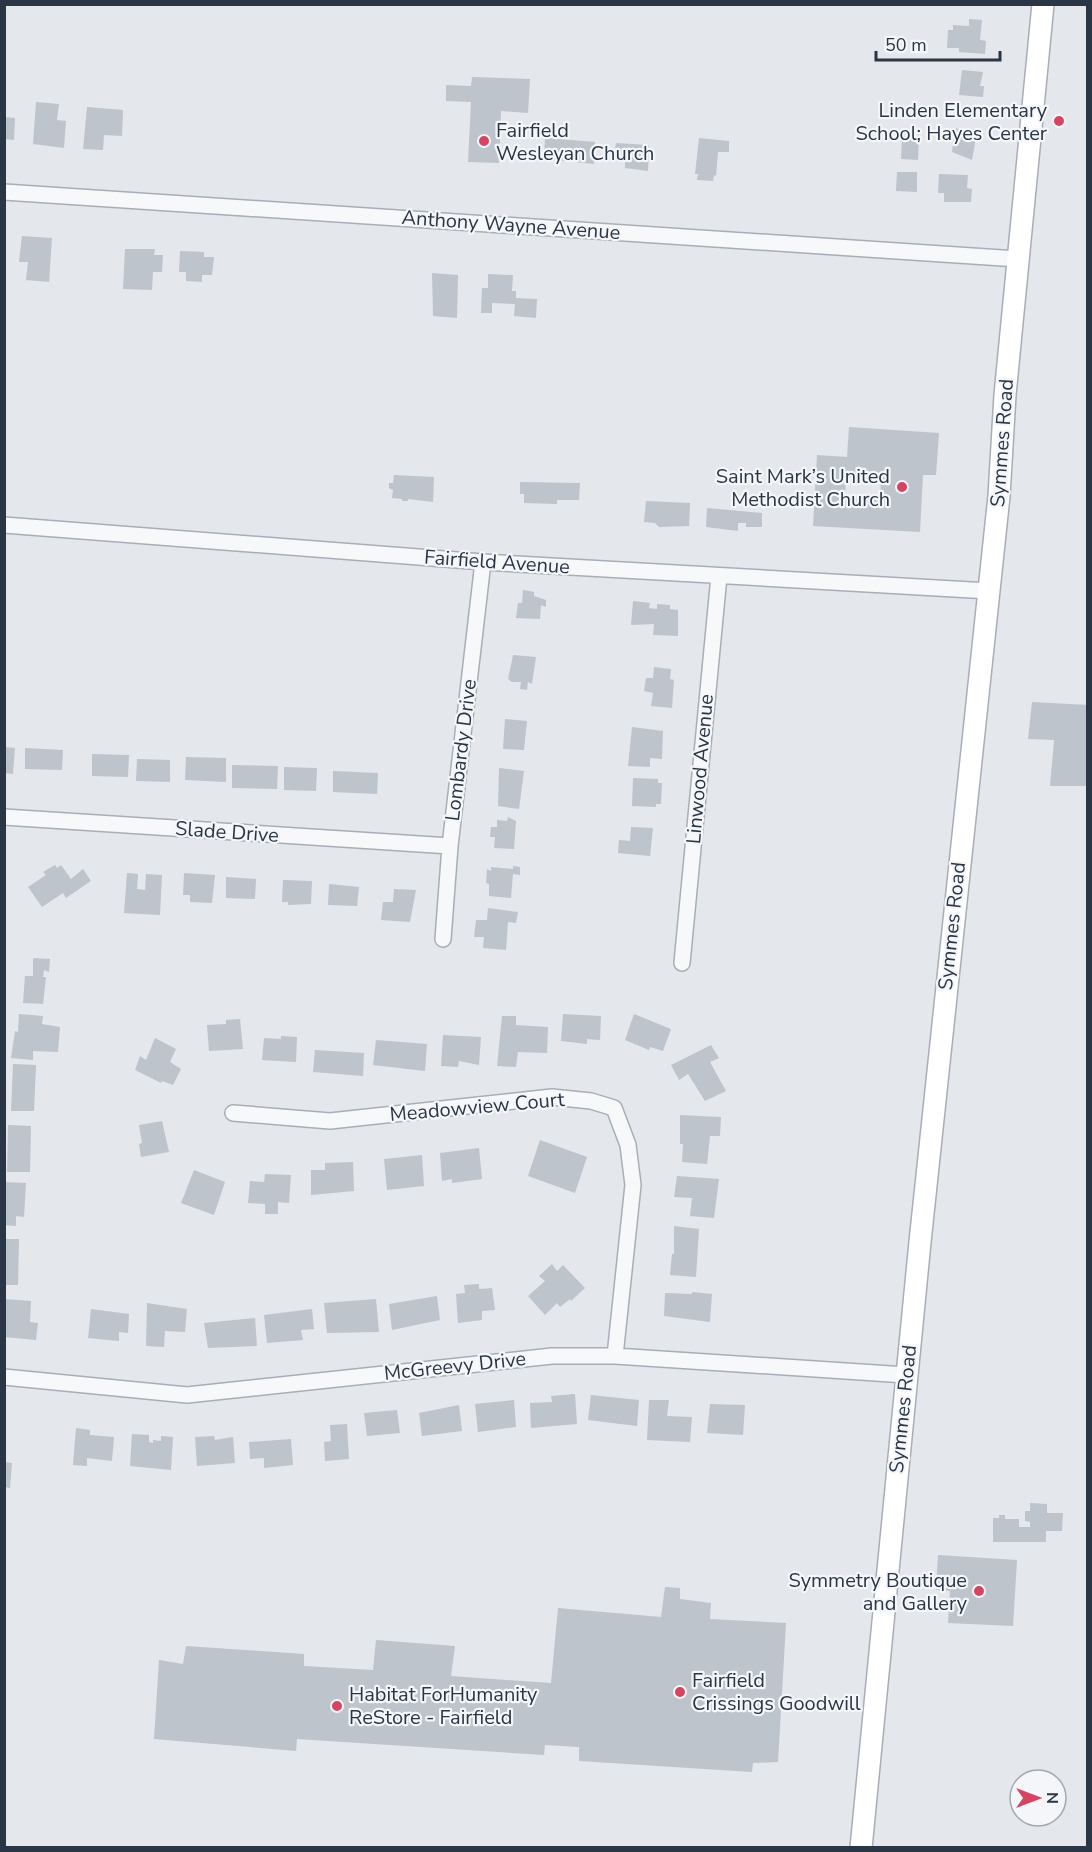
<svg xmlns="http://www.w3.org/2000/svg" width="1092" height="1852" viewBox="0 0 1092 1852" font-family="'Nunito Sans',sans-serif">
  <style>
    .building { fill: #bdc4cc; fill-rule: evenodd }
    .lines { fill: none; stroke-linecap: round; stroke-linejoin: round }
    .street-casing { stroke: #a8aeb7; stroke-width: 18 }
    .secondary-casing { stroke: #a8aeb7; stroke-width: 24 }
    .street { stroke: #f7f8fa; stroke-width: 15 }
    .secondary { stroke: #fff; stroke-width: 21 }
    .poi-dot { fill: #d54562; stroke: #f4f6f9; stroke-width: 2 }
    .labels { text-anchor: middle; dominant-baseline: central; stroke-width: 4.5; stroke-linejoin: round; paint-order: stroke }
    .poi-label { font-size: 20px; fill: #2a3646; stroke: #f4f6f9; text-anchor: end }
    .street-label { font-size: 20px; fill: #2a3646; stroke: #f4f6f9 }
  </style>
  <rect width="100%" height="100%" fill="#e4e7ec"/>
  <path class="building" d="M969,19l13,1 -2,20 6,1 -1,13 -26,-2v-4h-12l1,-18h5v-5l16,1z
    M962,70l21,2 -3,14h4l-1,11 -24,-2z
    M472,77l58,2 -2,34 -27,-2 -2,52 -31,-1 3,-60 -25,-1v-16l25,1z
    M36,102l23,2 -2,16 9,1 -2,27 -31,-4z
    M87,107l36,3 -1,26 -18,-1 -1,15 -20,-1z
    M4,117l11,1 -1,22 -10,-1z
    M955,128l22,4 -5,28 -20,-8z
    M902,136l17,1 -1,23 -17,-1z
    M545,138l50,4 -1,22 -50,-5z
    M699,138l30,3v11h-11l-2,24 -2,-1 -1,6 -16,-1 1,-6h-3z
    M616,143l33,2 -1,26 -23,-3v-6l-12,-1z
    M897,172h20v20l-21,-1z
    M939,174l29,1 -1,13 5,1 -1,13h-27v-9h-6z
    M22,236l30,2 -3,44 -23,-2 2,-18h-9z
    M125,249h30l-1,6h9l-1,17h-9l-1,18 -29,-1z
    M180,251l24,1v5h10l-2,18h-10v7l-16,-1v-9h-7z
    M432,273l26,2 -1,43 -24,-2z
    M488,274l25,1 -1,16h4v7l21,1 -1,19 -22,-2 1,-12 -23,-1v10h-11l1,-25h6z
    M849,427l90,6 -3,42h-13l-3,57 -107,-6 4,-71 30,2zM846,477l35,2 -1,19 -35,-2z
    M394,475l40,2 -1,25 -25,-3v2h-6v-2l-10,-1 1,-8 -4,-2v-5h4z
    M520,482l60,1 -1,17h-22v4l-33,-1v-9h-4z
    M646,501l44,2 -1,23 -30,1 -4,-4 -11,-1z
    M707,508l55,5v14h-16v-4h-8v8l-32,-4z
    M523,590l11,2v4l12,4v7l-5,-2 -1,14 -24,-1 2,-15h4z
    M633,601l17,2 -1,5 8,1v-5l13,1v4l8,1v26l-25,-1 1,-11 -23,1z
    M513,655l23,2 -4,27 -4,-2 -1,8 -7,-1 1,-7h-9l-4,-3z
    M654,667l17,2 -1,10 4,1 -2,28 -21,-2 2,-13 -9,-2 2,-13h7z
    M1032,702l56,3 -1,81h-37l4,-46 -26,-1z
    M505,719l22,2 -3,29 -21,-1z
    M632,727l31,4 -1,28 -12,-1v9l-22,-1z
    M4,747l11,1 -2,26 -9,-1z
    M25,748l38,2 -1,20 -37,-1z
    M92,754l37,1 -1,22 -36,-1z
    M186,757l40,1v24l-41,-2z
    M137,759l33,1v22l-34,-1z
    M232,765l46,1 -1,23 -45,-1z
    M284,767l33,1 -1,23 -32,-1z
    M499,768l25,3 -5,38 -21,-3z
    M333,771l45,2 -1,21 -44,-2z
    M633,778l25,1v4h4l-1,21h-5v3l-24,-1z
    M508,817l8,4 -2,28 -20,-1 1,-11h-5l1,-10h6v-7l10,1z
    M631,827l22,1 -3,28 -32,-3 1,-13 11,1z
    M55,865l2,3 4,-3 10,14 12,-10 8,12 -25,17 -3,-5 -21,14 -14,-20 18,-12 -3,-3z
    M513,866l7,1v8l-7,-1 -2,24 -22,-2v-12l-3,-1 1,-14 4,2v-4l22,2z
    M127,873l11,1 -1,15 8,1 1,-16 16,1 -2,40 -36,-2z
    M184,873l31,2 -3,28 -22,-1v-7h-7z
    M226,877l30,2 -1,20 -29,-1z
    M283,880l29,1 -1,23 -23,1v-3h-6z
    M329,884l30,3 -2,19 -29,-1z
    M394,889l22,1 -6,32 -29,-2 2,-18h10z
    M488,908l30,4 -2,11 -8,-1 -2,28 -23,-2 1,-11h-10l2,-17h11z
    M33,958l17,1 -1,13 -5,-2 -1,7h3l-3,27 -20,-1 2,-27h8z
    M19,1014l24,2 -1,8 18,3 -2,25 -25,-1v9l-22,-2 4,-27 3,1z
    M563,1014l38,2 -1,24 -13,-1v5l-26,-3z
    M634,1014l37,15 -8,22 -13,-4 -1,3 -24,-10z
    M502,1016h14v9l32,2 -1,26 -29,-1 -2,15 -19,-1z
    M240,1019l3,30 -34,2 -2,-26 19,-1v-4z
    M443,1035l38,2 -2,28 -20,-4 -1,6 -17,-1z
    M281,1036l16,1 -1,25 -34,-2 2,-22 17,1z
    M155,1038l21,11 -6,13 11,7 -8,16 -11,-4 -1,2 -26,-13 5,-14 6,4z
    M376,1040l51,4 -2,27 -52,-6z
    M711,1045l8,13 -9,4 16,29 -21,10 -17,-27 -9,6 -8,-15z
    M315,1050l49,3 -1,23 -50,-4z
    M13,1064l23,1 -2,46h-23z
    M680,1115l41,2 -1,19h-10l-3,28 -25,-2 1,-18h-3z
    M162,1121l7,31 -28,5 -2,-13 3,-1 -3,-18z
    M8,1125l23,1 -1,46h-23z
    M540,1140l47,17 -12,36 -47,-17z
    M479,1148l3,31 -30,4v-4l-10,2 -2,-28z
    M422,1155l2,31 -37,4 -3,-31z
    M353,1162l1,29 -43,4v-25h14v-7z
    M194,1170l31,12 -11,33 -33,-12z
    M265,1174l26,1 -2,28 -11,-1v12h-13v-10l-17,-1 2,-22 14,1z
    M677,1176l42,3 -5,39 -24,-2 2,-18 -18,-1z
    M4,1182l22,1 -2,34 -8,-1v10l-12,-1z
    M674,1226l25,3 -3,48 -26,-2 2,-21h2z
    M4,1239h15l-1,46h-14z
    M552,1264l5,7 6,-6 22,23 -14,13 -1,-2 -10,8 -3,-4 -12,12 -17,-19 17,-15 -6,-5z
    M479,1284v5l13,-1 3,22 -13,1v9l-24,3 -2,-29 9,-1 -1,-8z
    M692,1292l20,2 -2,28 -46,-6 1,-23 27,1z
    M437,1296l3,24 -48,10 -3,-26z
    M4,1299l27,2 -1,21 8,1 -2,17 -32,-3z
    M376,1299l3,33 -52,1 -3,-30z
    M147,1303l40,6 -2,23 -20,-1 -1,16 -18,-1z
    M91,1309l38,5 -1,19 -9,-1v9l-31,-3z
    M312,1309l2,20 -13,1 2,10 -36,3 -3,-28z
    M255,1318l2,28 -49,2 -4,-25z
    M575,1394l2,30 -46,4 -1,-25 22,-1 -1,-6z
    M591,1395l48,5 -2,26 -49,-6z
    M514,1400l2,27 -38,5 -3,-28z
    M649,1400h20l-2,16 25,1 -2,25 -43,-2z
    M710,1404l35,1 -2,30 -36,-2z
    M459,1405l3,26 -40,5 -3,-23z
    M397,1410l3,23 -33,3 -3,-23z
    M347,1424l2,35 -24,2 -1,-19 7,-1 -1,-16z
    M76,1428l14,2v5l24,2 -2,24 -25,-3v8l-14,-1z
    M132,1434l17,1v7l4,1v-3l8,1v-5l12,1 -2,33 -41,-4z
    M214,1436l1,4 18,-3 2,26 -38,3 -2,-29z
    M291,1439l2,26 -29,3v-10l-14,1 -1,-17z
    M4,1462l8,1 -2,25 -6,-1z
    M1030,1503l17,1v9h16l-1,18h-16v11h-53v-24h6v-3h6v4h14v8h11v-5l-5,-1v-10h5z
    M938,1555l79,5 -4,66 -65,-3 2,-32 -14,-1z
    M665,1587l15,1v11l31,4 -1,16 76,4 -8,139 -25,1 -1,9 -173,-11v-14l-34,-2 -1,10 -247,-16 -1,12 -142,-12 5,-79 24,4 3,-18 118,8v12l69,4 3,-30 79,6 -4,30 100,7 7,-75 103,9z"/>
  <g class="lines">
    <g class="street-casing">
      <path id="street" d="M4,192l1014,67
        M4,525l479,37 506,29
        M4,817l446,29
        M443,939l7,-93 33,-284
        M682,963l37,-387
        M233,1113l97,8 222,-24 39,4 23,7 14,37 5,40 -18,171
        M4,1377l183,18 365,-39h63l291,19"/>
    </g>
    <g class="secondary-casing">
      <path id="secondary" d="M861,1848l59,-606 79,-746 6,-101 38,-391"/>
    </g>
    <use href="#street" class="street"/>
    <use href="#secondary" class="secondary"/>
  </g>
  <g class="poi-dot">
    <circle cx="1059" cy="121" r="6"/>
    <circle cx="484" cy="141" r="6"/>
    <circle cx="902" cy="487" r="6"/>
    <circle cx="979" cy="1591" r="6"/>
    <circle cx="680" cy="1692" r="6"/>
    <circle cx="337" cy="1706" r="6"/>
  </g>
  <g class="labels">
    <g class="poi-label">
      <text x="1047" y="110">Linden Elementary<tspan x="1047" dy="23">School; Hayes Center</tspan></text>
      <text x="496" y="130" text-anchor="start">Fairfield<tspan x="496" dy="23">Wesleyan Church</tspan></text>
      <text x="890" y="476">Saint Mark’s United<tspan x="890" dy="23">Methodist Church</tspan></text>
      <text x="967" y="1580">Symmetry Boutique<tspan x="967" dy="23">and Gallery</tspan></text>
      <text x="692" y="1680" text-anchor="start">Fairfield<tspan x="692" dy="23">Crissings Goodwill</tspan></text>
      <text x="349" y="1694" text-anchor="start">Habitat ForHumanity<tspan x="349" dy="23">ReStore - Fairfield</tspan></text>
    </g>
    <g class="street-label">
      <text transform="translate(511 225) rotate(4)">Anthony Wayne Avenue</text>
      <text transform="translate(1002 443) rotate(-86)">Symmes Road</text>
      <text transform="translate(497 562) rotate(4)">Fairfield Avenue</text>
      <text transform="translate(461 750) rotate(-83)">Lombardy Drive</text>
      <text transform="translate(700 769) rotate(-85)">Linwood Avenue</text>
      <text transform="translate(227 832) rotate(4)">Slade Drive</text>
      <text transform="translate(952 926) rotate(-84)">Symmes Road</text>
      <text transform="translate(477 1107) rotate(-5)">Meadowview Court</text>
      <text transform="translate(455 1366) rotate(-6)">McGreevy Drive</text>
      <text transform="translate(903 1409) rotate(-84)">Symmes Road</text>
    </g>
  </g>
  <rect width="1092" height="1852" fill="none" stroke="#2a3646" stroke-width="12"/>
  <g transform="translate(1038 1798) rotate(90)"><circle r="28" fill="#f4f6f9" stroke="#a3a9b1" stroke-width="1.5"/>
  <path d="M0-4.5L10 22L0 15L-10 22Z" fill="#d54562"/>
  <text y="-9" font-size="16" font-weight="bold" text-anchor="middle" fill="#2a3646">N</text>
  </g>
  <path d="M876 51v9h124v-9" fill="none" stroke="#2a3646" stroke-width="3"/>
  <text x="885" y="51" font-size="18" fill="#2a3646" stroke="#f4f6f9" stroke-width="4.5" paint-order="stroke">50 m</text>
</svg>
